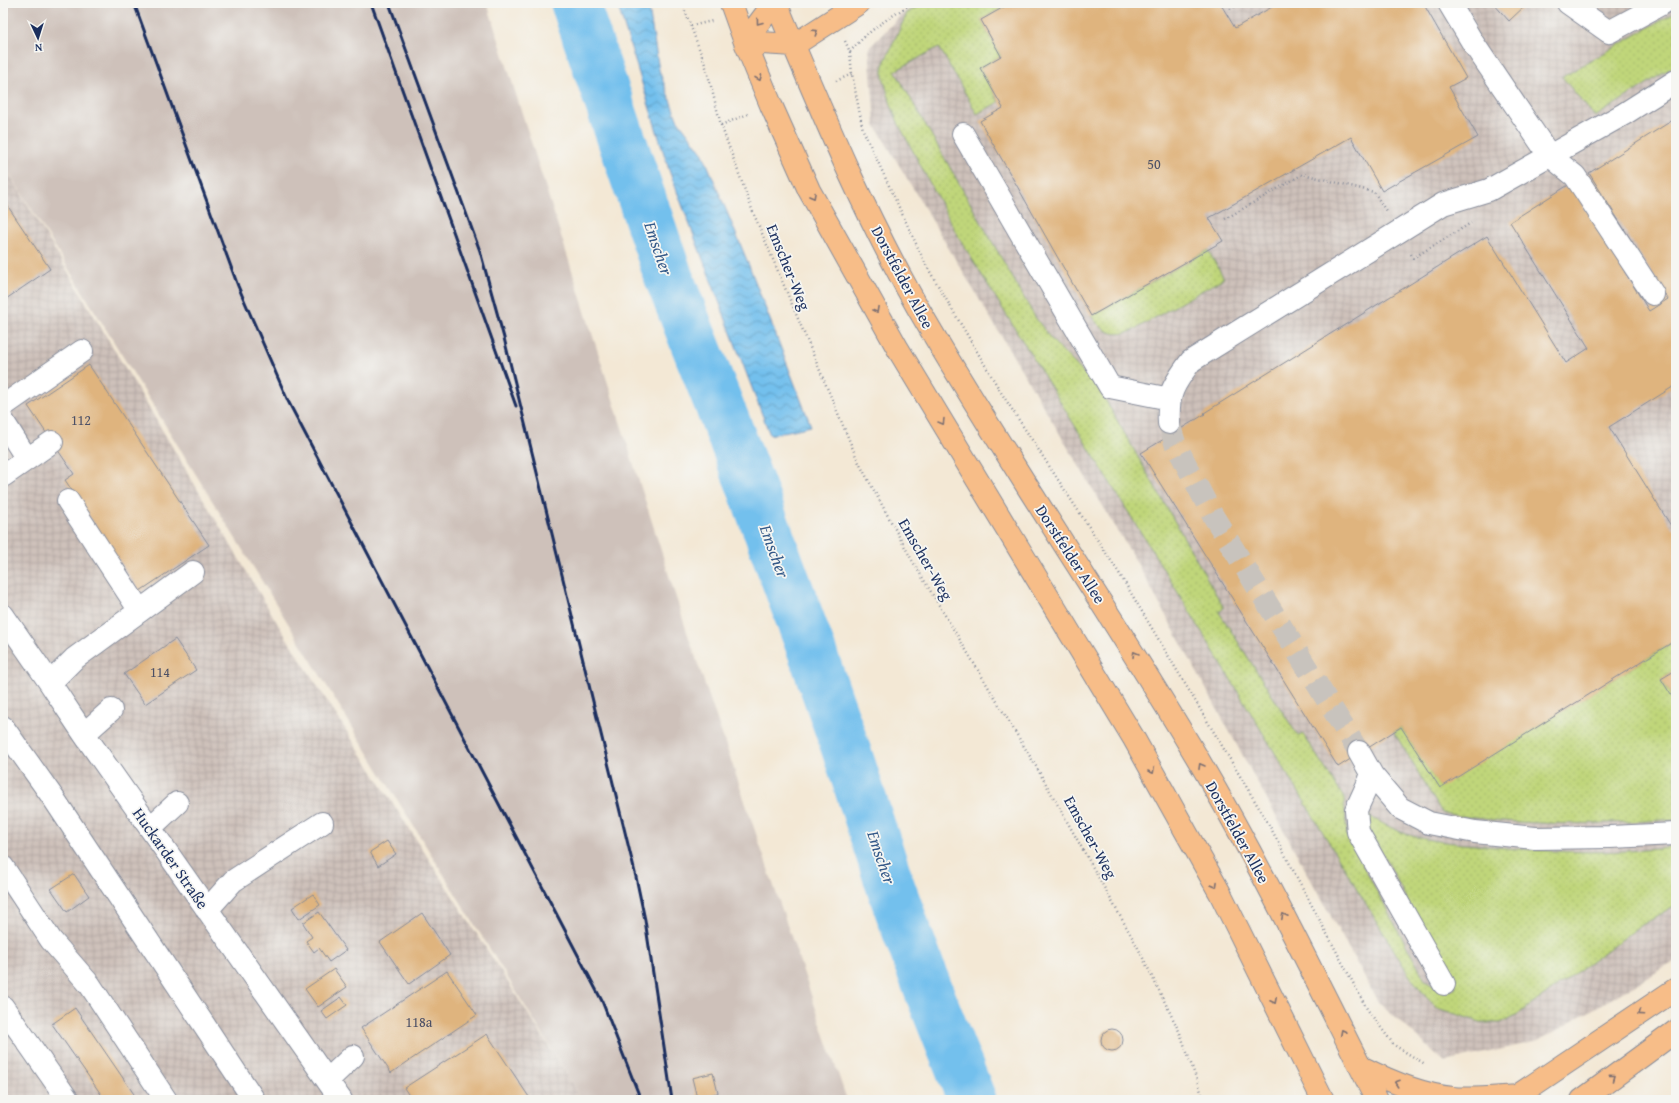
<svg xmlns="http://www.w3.org/2000/svg" width="1679" height="1103" viewBox="0 0 1679 1103" font-family="'Gentium Book Plus',serif">
  <style>
    .industrial { fill: url(#industrial-grid) }
    .railway { fill: #cec1ba }
    .grass { fill: url(#grass-dots); stroke: #6e826c }
    .water { fill: url(#water-waves); stroke: #4778a6 }
    .lines { fill: none; stroke-linecap: round; stroke-linejoin: round }
    .river { stroke: #73c0ed; stroke-width: 49 }
    .building { fill: #dfb47e }
    .minor-tunnel { stroke: #c8c3bd; stroke-width: 22; stroke-dasharray: 22 11; stroke-linecap: butt }
    .minor-casing { stroke: #878c9a; stroke-width: 24 }
    .major-casing { stroke: #878c9a; stroke-width: 24 }
    .highway-casing { stroke: #878c9a; stroke-width: 24 }
    .path { stroke: #878c9a; stroke-width: 2.5; stroke-dasharray: 1 3; stroke-linecap: butt }
    .minor { stroke: #fff; stroke-width: 22 }
    .major { stroke: #f7bd88; stroke-width: 22 }
    .highway { stroke: #f7bd88; stroke-width: 22 }
    .rail { stroke: #1b2f5e; stroke-width: 3 }
    .oneway { stroke: #7e6f71 }
    .labels { text-anchor: middle; dominant-baseline: central; stroke-width: 3.5; stroke-linejoin: round; paint-order: stroke }
    .number-label { font-size: 14px; fill: #4c5066 }
    .street-label { font-size: 16px; fill: #1b2f5e; stroke: #f6f6f2 }
    .water-label { font-size: 17px; font-style: italic; fill: #355a89; stroke: #f6f6f2 }
  </style>
  <defs>
    <pattern id="industrial-grid" width="8" height="8" patternUnits="userSpaceOnUse"><rect width="8" height="8" fill="#cec1ba"/><path d="M0 4h8M4 0v8" fill="none" stroke="#b0a6a2"/></pattern>
    <pattern id="grass-dots" width="8" height="8" patternUnits="userSpaceOnUse"><rect width="8" height="8" fill="#c0d67a"/><path d="M2 2h.1M6 6h.1" fill="none" stroke="#a4b86c" stroke-width="1.8" stroke-linecap="round"/></pattern>
    <pattern id="water-waves" width="16" height="10" patternUnits="userSpaceOnUse"><rect width="16" height="10" fill="#73c0ed"/><path d="M0 5q4-4 8 0t8 0" fill="none" stroke="#5e9cc3"/></pattern>
  </defs>
  <rect width="100%" height="100%" fill="#f6f6f2"/>
  <filter id="ink" filterUnits="userSpaceOnUse"><feTurbulence type="fractalNoise" baseFrequency=".025" numOctaves="2"/><feDisplacementMap in="SourceGraphic" scale="8" xChannelSelector="R" yChannelSelector="G"/><feConvolveMatrix kernelMatrix="1 2 1 2 8 2 1 2 1" color-interpolation-filters="sRGB"/></filter>
  <filter id="wash" filterUnits="userSpaceOnUse"><feTurbulence type="fractalNoise" baseFrequency=".012" numOctaves="4" result="noise"/><feDisplacementMap in="SourceGraphic" scale="16" xChannelSelector="R" yChannelSelector="G"/><feGaussianBlur stdDeviation="0.9" result="paint"/><feColorMatrix in="noise" values="0 0 0 0 0 0 0 0 0 0 0 0 0 0 0 0 0 1.4 0 .05"/><feComposite in="paint" operator="in"/></filter>
  <g filter="url(#wash)">
    <rect width="100%" height="100%" fill="#f3e8d5"/>
    <path class="industrial" d="M919,3h757v958l-138,80 -93,21 -67,-60 -241,-439 -262,-438 -6,-77 33,-34z
      M3,163l276,463 295,459 5,15h-576z"/>
    <path class="railway" d="M3,3h484l199,626 161,471h-268l-5,-15 -571,-922z"/>
    <path class="grass" d="M924,3h87l-30,17 20,36 -21,12 19,34 -22,12 -38,-67 -44,24 140,246 17,23 44,46 9,13 119,209 -5,4 79,124 5,-2 41,64 3,38 78,144 19,11 12,-3 -47,-83 -19,-39 -26,-43 -1,-11c14,9 28,16 43,22 20,7 49,9 69,11 67,7 135,10 201,2v59l-34,19 -122,88 -19,10h-18l-46,-15 -11,-11 -17,-22 -221,-366 -229,-371 -61,-115 -7,-18 -8,-28v-12l24,-52z
      M1676,12v53l-81,52 -33,-40z
      M1208,250l16,28 -94,54c-19,5 -27,-1 -39,-16z
      M1676,640v30l-15,9 15,24v116c-77,6 -157,8 -234,-6l-48,-81 7,-5 39,60z"/>
    <path class="water" d="M617,3h31l11,67 18,49 26,35 45,109 63,163 -41,9 -100,-262z"/>
    <g class="lines">
      <path class="river" d="M575,3l94,275 82,208 60,163 40,115 40,124 38,104 43,108"/>
    </g>
    <g id="blocks">
      <path class="building" d="M1011,3h209l15,25 44,-25h144l43,75 -17,9 29,50 -96,54 -31,-54 -142,81 14,23 -132,75 -111,-195 23,-13 -23,-40 21,-12 -20,-36z
        M1493,3h35l-19,18z
        M1676,118v267l-67,42 64,102 3,-2v113l-236,148 -39,-61 -63,40 -197,-314 64,-39 -1,-1 283,-177 79,127 23,-15 -79,-126 60,-38 79,127 19,-12 -79,-126z
        M3,199l47,70 -47,32z
        M89,365l120,180 -69,46 -75,-111 9,-6 -46,-68z
        M175,639l21,31 -51,34 -21,-30z
        M1676,670v33l-15,-24z
        M387,841l9,13 -18,12 -8,-14z
        M74,874l15,22 -22,16 -16,-23z
        M313,894l7,11 -21,14 -7,-11z
        M319,912l27,38 -17,12 -10,-14 -5,4 -8,-11 6,-4 -9,-14z
        M422,913l28,42 -41,29 -29,-42z
        M334,969l13,18 -29,20 -13,-18z
        M447,971l30,44 -86,58 -30,-45z
        M341,997l6,8 -20,14 -6,-8z
        M75,1008l63,92h-33l-53,-76z
        M1101 1040a11 11 0 1 1 22 0a11 11 0 1 1-22 0Z
        M487,1034l44,66h-119l-8,-12z
        M713,1073l5,20 -21,5 -5,-20z"/>
    </g>
  </g>
  <g filter="url(#ink)">
    <use href="#blocks" fill-opacity="0" stroke="#878c9a" stroke-width="1"/>
    <g class="lines">
      <path class="minor-tunnel" d="M1169,423l6,20 37,71 147,238"/>
      <g class="minor-casing">
        <path id="minor" d="M1449,3l24,40 76,112 26,21 78,118
          M1568,3l41,29 54,-29
          M963,134l147,253 60,12
          M3,406l79,-55
          M3,421l24,38
          M1169,423c-2,-30 5,-39 22,-62l252,-157 46,-14 135,-76 52,-33
          M3,476l49,-34
          M68,501l72,110
          M3,615l47,68 34,51 257,366
          M50,683l24,-24 119,-87
          M3,727l51,72 200,301
          M84,734l27,-24
          M1359,752l13,23 28,33 29,15 46,9 60,6 75,-1 66,-3
          M1372,775l-16,35 2,22 86,152
          M150,828l27,-25
          M3,867l48,73 39,45 76,115
          M207,910l26,-29 89,-58
          M3,1007l65,93
          M328,1080l25,-24"/>
      </g>
      <g class="major-casing">
        <path id="major" d="M731,3l14,39 26,63 38,85 89,159 235,388 87,156 103,207
          M776,3c46,110 92,221 153,324 83,141 176,277 260,417 69,115 127,236 188,356
          M745,42l49,3 65,-42
          M745,42l29,-39"/>
      </g>
      <g class="highway-casing">
        <path id="highway" d="M1361,1067c28,14 60,28 92,31 18,2 46,-1 65,-2
          M1511,1100l165,-111
          M1582,1100l94,-69"/>
      </g>
      <path class="path" d="M682,3l24,64 15,58 32,87 105,249 55,101 124,206 100,178 43,87 24,67
        M1230,9l10,-6
        M691,26l21,-5
        M845,41l5,11 2,22 11,56 63,135 76,129 117,179 149,250 99,186 27,36 31,19
        M850,52c17,-21 40,-35 63,-49
        M836,81l16,-7
        M721,125l27,-11
        M1225,219l78,-45 71,18 12,19
        M1411,254l2,4 58,-35"/>
      <use href="#minor" class="minor"/>
      <use href="#major" class="major"/>
      <use href="#highway" class="highway"/>
      <path class="rail" d="M134,3l104,283 50,115 314,600 39,99
        M371,3l145,403
        M389,3l91,248 24,87 132,539 9,43 27,180"/>
    </g>
    <defs><path id="oneway-chevron" d="M-2-3.5L2.5 0L-2 3.5" fill="none" stroke-width="1.6" stroke-linecap="round" stroke-linejoin="round"/></defs>
    <g class="oneway">
      <use href="#oneway-chevron" transform="translate(759 22) rotate(127)"/>
      <use href="#oneway-chevron" transform="translate(815 32) rotate(-33)"/>
      <use href="#oneway-chevron" transform="translate(759 78) rotate(68)"/>
      <use href="#oneway-chevron" transform="translate(813 196) rotate(61)"/>
      <use href="#oneway-chevron" transform="translate(876 310) rotate(61)"/>
      <use href="#oneway-chevron" transform="translate(942 422) rotate(59)"/>
      <use href="#oneway-chevron" transform="translate(1135 654) rotate(-121)"/>
      <use href="#oneway-chevron" transform="translate(1201 766) rotate(-120)"/>
      <use href="#oneway-chevron" transform="translate(1152 771) rotate(61)"/>
      <use href="#oneway-chevron" transform="translate(1215 885) rotate(61)"/>
      <use href="#oneway-chevron" transform="translate(1284 916) rotate(-117)"/>
      <use href="#oneway-chevron" transform="translate(1274 1001) rotate(63)"/>
      <use href="#oneway-chevron" transform="translate(1640 1013) rotate(146)"/>
      <use href="#oneway-chevron" transform="translate(1343 1032) rotate(-117)"/>
      <use href="#oneway-chevron" transform="translate(1613 1077) rotate(-36)"/>
      <use href="#oneway-chevron" transform="translate(1397 1083) rotate(-161)"/>
    </g>
  </g>
  <g class="labels">
    <g class="number-label">
      <text x="1154" y="164">50</text>
      <text x="81" y="420">112</text>
      <text x="160" y="672">114</text>
      <text x="419" y="1022">118a</text>
    </g>
    <g class="street-label">
      <text transform="translate(789 267) rotate(68)">Emscher-Weg</text>
      <text transform="translate(903 277) rotate(62)">Dorstfelder Allee</text>
      <text transform="translate(1071 554) rotate(57)">Dorstfelder Allee</text>
      <text transform="translate(926 559) rotate(60)">Emscher-Weg</text>
      <text transform="translate(1238 832) rotate(61)">Dorstfelder Allee</text>
      <text transform="translate(1091 837) rotate(61)">Emscher-Weg</text>
      <text transform="translate(171 858) rotate(55)">Huckarder Straße</text>
    </g>
    <g class="water-label">
      <text transform="translate(659 248) rotate(71)">Emscher</text>
      <text transform="translate(775 551) rotate(70)">Emscher</text>
      <text transform="translate(882 857) rotate(71)">Emscher</text>
    </g>
  </g>
  <rect width="1679" height="1103" fill="none" stroke="#f6f6f2" stroke-width="16"/>
  <g transform="translate(38 38) rotate(176)" stroke="#f6f6f2" stroke-width="3" paint-order="stroke">
  <path d="M0-3L7 15L0 10L-7 15Z" fill="#1b2f5e"/>
  <text y="-6" font-size="11" font-weight="bold" text-anchor="middle" fill="#1b2f5e">N</text>
  </g>
</svg>
